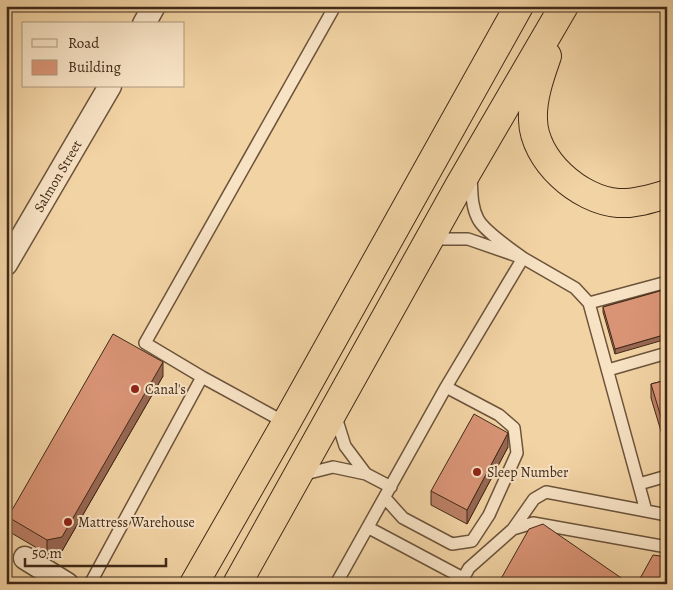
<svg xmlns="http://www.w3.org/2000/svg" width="673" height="590" viewBox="0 0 673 590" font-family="Alegreya,serif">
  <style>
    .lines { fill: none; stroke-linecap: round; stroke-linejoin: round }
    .service-casing { stroke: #6c543b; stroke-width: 14 }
    .minor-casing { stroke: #6c543b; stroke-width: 25 }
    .trunk-casing { stroke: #402a18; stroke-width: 30 }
    .service { stroke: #f7e2c4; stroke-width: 11 }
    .minor { stroke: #f7e2c4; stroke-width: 22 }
    .trunk { stroke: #f2d3a4; stroke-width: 28 }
    .wall { fill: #bb7f65; stroke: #402a18 }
    .shaded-wall { fill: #986853; stroke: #402a18 }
    .building { fill: #d99476; stroke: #402a18 }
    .poi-dot { fill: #8f2418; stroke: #f7e2c4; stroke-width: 2 }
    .labels { text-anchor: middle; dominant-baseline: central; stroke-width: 4; stroke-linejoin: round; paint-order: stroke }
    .street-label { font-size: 14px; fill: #402a18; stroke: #f7e2c4 }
    .poi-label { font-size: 14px; fill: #402a18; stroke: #f7e2c4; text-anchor: start }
  </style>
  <rect width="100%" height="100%" fill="#f2d3a4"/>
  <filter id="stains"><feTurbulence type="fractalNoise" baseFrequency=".004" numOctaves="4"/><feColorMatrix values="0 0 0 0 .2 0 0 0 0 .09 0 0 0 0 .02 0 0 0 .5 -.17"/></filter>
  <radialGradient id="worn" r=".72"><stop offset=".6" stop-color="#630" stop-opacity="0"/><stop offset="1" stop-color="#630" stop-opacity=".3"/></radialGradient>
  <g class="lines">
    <g class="service-casing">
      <path id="service" d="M432,239h36l55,19c-11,-8 -39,-27 -45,-39 -7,-13 -6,-28 -7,-43
        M589,303l78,-21
        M608,370l59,-17
        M335,414l10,32 21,28
        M286,423l-84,-46 -57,-34 190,-337
        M301,475l32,-8 33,7 25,13
        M639,484l28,-8
        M385,498l18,20 49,26 20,-3 17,-26 28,-62 -3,-25 -15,-13 -53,-28
        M369,528l94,50
        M513,529l21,-30 12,-7 121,23
        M90,584l112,-207
        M336,584l110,-197 77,-129 52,30 14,15 57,208
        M460,584l9,-16 44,-39 20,-6 134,24"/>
    </g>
    <g class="minor-casing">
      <g id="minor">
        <path d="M144,24l10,-18"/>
        <path id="s1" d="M6,264l104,-178"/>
        <path d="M25,558l42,26"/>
      </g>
    </g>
    <g class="trunk-casing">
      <path id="trunk" d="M547,56c-7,20 -15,42 -14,64 1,40 46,80 85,83 16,1 33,-4 49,-9
        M194,584l92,-161 233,-417
        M237,584l222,-398 105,-180"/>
    </g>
    <use href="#service" class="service"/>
    <use href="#minor" class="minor"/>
    <use href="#trunk" class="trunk"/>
  </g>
  <path class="wall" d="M667,289l-52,65 -12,-42v-5z
    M666,372h1v79l-16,-53v-14l15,-4z
    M163,376l-101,175 -15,3 -39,-23v-14z
    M508,447l-41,77 -36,-19v-14z"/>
  <path class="shaded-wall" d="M667,334v5l-52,15v-5z
    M163,362v14l-101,175 -15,3v-14z
    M508,433v14l-41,77v-14z"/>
  <path class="building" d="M667,289v45l-52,15 -12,-42z
    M113,334l50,28 -101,175 -15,3 -39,-23z
    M667,380v57l-16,-53z
    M474,414l34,19 -41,77 -36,-19z
    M543,524l87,60h-132l31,-55z
    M653,555l14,2v27h-30z"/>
  <g class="poi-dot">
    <circle cx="135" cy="389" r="5"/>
    <circle cx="477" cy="472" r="5"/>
    <circle cx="68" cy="522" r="5"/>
  </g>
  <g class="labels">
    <g class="street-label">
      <text stroke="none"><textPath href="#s1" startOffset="102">Salmon Street</textPath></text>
    </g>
    <g class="poi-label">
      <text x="145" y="389">Canal's</text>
      <text x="487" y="472">Sleep Number</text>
      <text x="78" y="522">Mattress Warehouse</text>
    </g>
  </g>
  <rect width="673" height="590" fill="none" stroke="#f2d3a4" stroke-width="25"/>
  <rect x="8" y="8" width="658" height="575" fill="none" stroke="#402a18" stroke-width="2.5"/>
  <rect x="12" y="12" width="648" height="565" fill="none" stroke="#402a18"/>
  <rect x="22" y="22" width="162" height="65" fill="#f7e2c4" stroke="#ae987f"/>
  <rect x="32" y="39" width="25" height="8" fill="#f7e2c4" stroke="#ae987f"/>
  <text x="68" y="48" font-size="15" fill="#402a18">Road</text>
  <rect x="32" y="60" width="25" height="15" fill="#d99476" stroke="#ae987f"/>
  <text x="68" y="72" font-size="15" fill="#402a18">Building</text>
  <path d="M25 558v8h141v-8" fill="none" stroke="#402a18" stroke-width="2.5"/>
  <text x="32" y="558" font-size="15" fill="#402a18" stroke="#f7e2c4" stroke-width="4" paint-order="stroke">50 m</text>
  <rect width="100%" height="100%" filter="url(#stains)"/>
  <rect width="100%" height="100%" fill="url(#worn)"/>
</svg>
